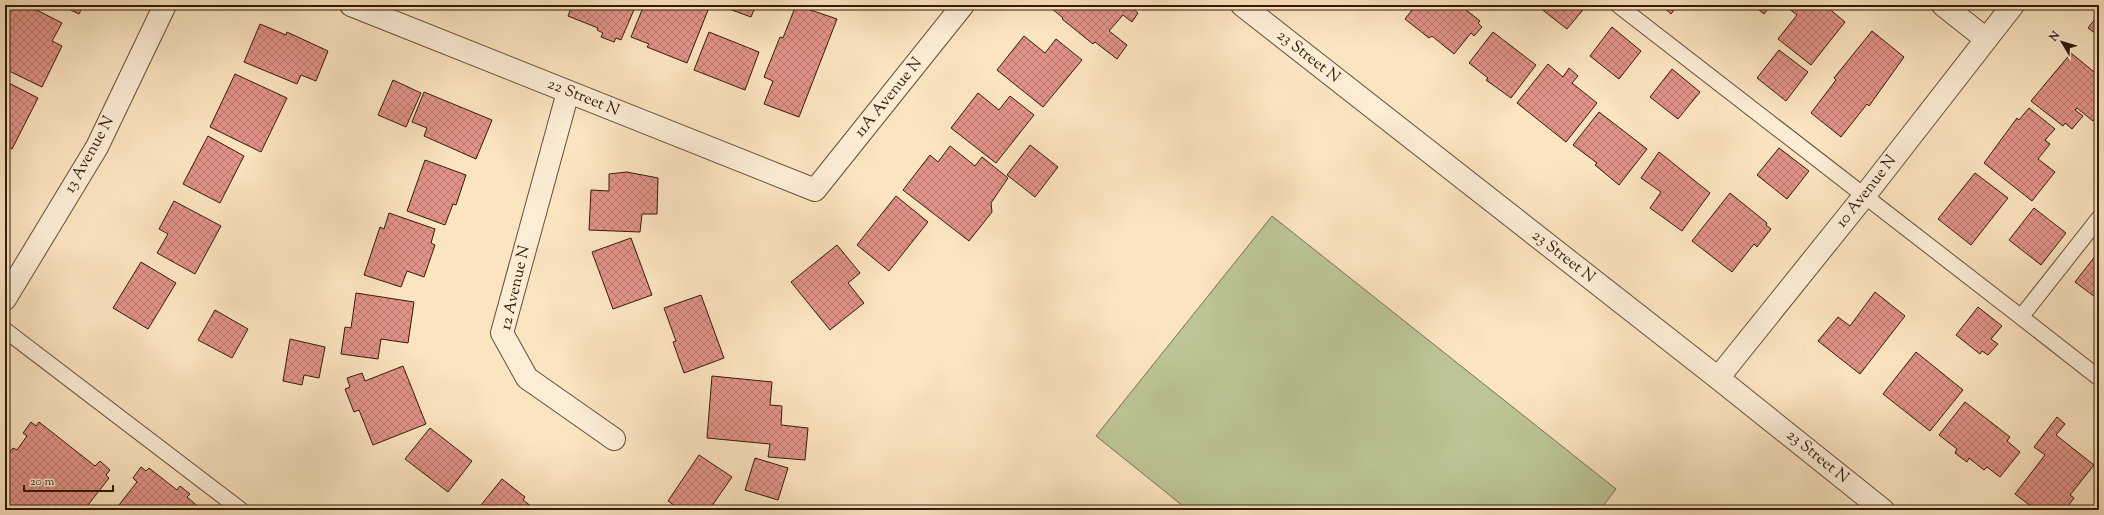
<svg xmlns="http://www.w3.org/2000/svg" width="2104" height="515" viewBox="0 0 2104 515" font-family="'Sorts Mill Goudy',serif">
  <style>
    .pitch { fill: #bcc595; stroke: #78704e }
    .building { fill: url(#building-cross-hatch); stroke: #341a08 }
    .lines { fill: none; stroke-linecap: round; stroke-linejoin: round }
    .service-casing { stroke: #664c36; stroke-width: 17 }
    .minor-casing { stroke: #664c36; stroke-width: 24 }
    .tertiary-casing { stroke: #664c36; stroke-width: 24 }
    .service { stroke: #fcedd6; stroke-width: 15 }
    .minor { stroke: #fcedd6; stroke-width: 22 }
    .tertiary { stroke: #fcedd6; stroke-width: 22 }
    .labels { text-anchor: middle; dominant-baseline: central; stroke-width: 3; stroke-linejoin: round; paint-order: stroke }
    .street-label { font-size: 16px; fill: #341a08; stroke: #fcedd6 }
  </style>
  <defs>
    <pattern id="building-cross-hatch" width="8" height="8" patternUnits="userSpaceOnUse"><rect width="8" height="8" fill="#e29388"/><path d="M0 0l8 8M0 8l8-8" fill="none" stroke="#b8776d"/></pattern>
  </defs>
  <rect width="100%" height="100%" fill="#fbe4c0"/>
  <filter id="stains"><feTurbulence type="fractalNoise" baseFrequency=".005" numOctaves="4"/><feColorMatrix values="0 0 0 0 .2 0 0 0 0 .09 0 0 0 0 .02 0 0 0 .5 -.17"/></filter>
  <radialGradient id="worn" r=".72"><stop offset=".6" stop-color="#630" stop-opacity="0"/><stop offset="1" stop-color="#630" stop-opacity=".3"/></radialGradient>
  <path class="pitch" d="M1272,216l344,273 -16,21h-412l-92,-74z"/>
  <path class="building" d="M5,5h22l35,18 -10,18 10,5 -20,41 -37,-18z
    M60,5h23l-4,9z
    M572,5h64l-15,35 -5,-2 -2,4 -13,-5 2,-4 -6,-3 1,-2 -30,-12z
    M644,5h66l-23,58 -40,-16 2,-3 -18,-7z
    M718,5h38l-5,12z
    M796,5l41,14 -38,98 -35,-13 9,-23 -9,-4 16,-40 3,1z
    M1051,5h70l4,4 3,-4 10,8 -6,9 -9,-7 -14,16 18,14 -10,14 -22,-17 -2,2 -31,-25 1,-1 -13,-11z
    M1416,5h44l20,16 -2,2 4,4 -8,9 -3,-3 -17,21 -22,-18 -3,2 -24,-19z
    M1542,5h45l-20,24 -27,-21z
    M1661,5h17l-7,9z
    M1755,5h16l-7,9 -10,-8z
    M1784,5h45l-2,2 18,15 -34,43 -33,-26 19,-24z
    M2099,14v22l-11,-8z
    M260,24l26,11 1,-3 41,19 -12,30 -15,-6 -4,9 -53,-22z
    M1612,27l29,24 -22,28 -29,-23z
    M1872,31l32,26 -35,49 -2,-2 -26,33 -30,-24 25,-33 -2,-2z
    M709,32l50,20 -14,38 -51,-20z
    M1493,32l43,33 -25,33 -25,-18 2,-2 -19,-15z
    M1024,36l21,17 11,-14 26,21 -39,47 -46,-37z
    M1779,50l29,22 -22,29 -29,-23z
    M2071,53l28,23v38l-6,7 -16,-13 -2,2 8,6 -11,13 -7,-6 -2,3 -32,-25z
    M1548,64l15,13 6,-9 9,8 -6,7 25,20 -31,39 -49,-39z
    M1672,69l28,23 -22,27 -28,-22z
    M235,74l52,24 -26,54 -51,-25z
    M393,80l28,13 -15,34 -28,-12z
    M5,81l33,17 -26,51 -4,-2 -3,6z
    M424,92l68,28 -16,39 -52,-23 3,-8 -15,-6z
    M978,93l21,17 11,-14 24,19 -38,48 -45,-35z
    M2029,108l26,21 -10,11 5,4 -12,15 17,13 -23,29 -48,-38 33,-45 2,2z
    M1599,112l48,37 -28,36 -24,-20 2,-2 -24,-18z
    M208,136l36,20 -24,47 -37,-19z
    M1030,145l28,22 -23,30 -28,-22z
    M950,146l25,20 7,-9 26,21 -17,25 1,9 -23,29 -66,-51 27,-35 8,7z
    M1779,148l30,23 -22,28 -30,-24z
    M1659,152l51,41 -28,38 -32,-23 11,-16 -20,-14z
    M425,160l41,15 -10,30 -3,-1 -8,21 -38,-14z
    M627,172l31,6 -1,36h-15l-2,18 -51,-2 2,-40 18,1v-17z
    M1975,173l33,25 -37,47 -33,-26z
    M1730,193l37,30 -1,2 5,4 -14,18 -3,-3 -22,28 -40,-31z
    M896,196l32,26 -39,49 -32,-26z
    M174,201l47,25 -26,48 -38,-21 11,-19 -9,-5z
    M2034,208l32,25 -25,32 -32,-25z
    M389,213l46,16 -4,14 4,2 -11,32 -17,-6 -6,16 -37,-12 16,-48 4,2z
    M631,238l21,57 -39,14 -21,-57z
    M837,245l23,28 -12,10 16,20 -34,27 -39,-48z
    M2096,255l3,3v42l-24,-18z
    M141,262l35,21 -28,46 -35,-21z
    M1875,292l30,24 -45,58 -42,-33 20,-24 12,9z
    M356,293l58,9 -6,41 -27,-4 -3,20 -37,-5 4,-27 6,1z
    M701,295l23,63 -40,15 -11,-31 3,-1 -12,-33z
    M1978,307l24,19 -11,13 7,5 -10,11 -6,-4 -2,3 -24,-19z
    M215,310l33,19 -16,29 -34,-18z
    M290,339l35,8 -6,31 -15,-3 -2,10 -19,-4z
    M1916,352l47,38 -33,41 -47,-37z
    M403,366l23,58 -53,21 -14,-35 -5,2 -9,-23 5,-2 -3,-9 15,-5 3,8z
    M712,376l60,6 -2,23 12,1 -1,19 27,3 -3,32 -37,-3 2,-13 -63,-6z
    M1965,402l45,35 -3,4 13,11 -20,25 -13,-10 -3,3 -15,-12 -2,4 -12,-9 2,-4 -18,-14z
    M2057,417l8,7 -9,11 38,30 -24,30 4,3 -9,12h-29l-21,-16 30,-39 -11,-8z
    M31,422l5,4 3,-4 56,44 5,-5 10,9 -4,5 3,3 -21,27 4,3 -1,2h-76l-10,-8v-37l4,-5 -4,-3 8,-9 4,2 10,-14 -4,-3z
    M430,428l42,33 -24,31 -43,-33z
    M699,455l33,22 -23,33h-28l-13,-9z
    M755,458l33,10 -10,32 -33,-10z
    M141,467l5,4 3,-3 28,22 3,-4 10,8 -3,3 15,13h-87l22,-28 -4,-4z
    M502,479l23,18 -2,3 13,10h-59z"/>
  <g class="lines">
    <g class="service-casing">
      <path id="service" d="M1618,5l403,312 78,-99
        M2021,317l78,61
        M5,330l236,180"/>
    </g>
    <g class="minor-casing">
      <path id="minor" d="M351,5l464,185 148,-185
        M1943,5l43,34
        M568,92l-66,241 25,45 87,61
        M5,299l92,-152 68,-142
        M1718,378l147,-183 148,-190"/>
    </g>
    <g class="tertiary-casing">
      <path id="tertiary" d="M1242,5l476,373 165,132"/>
    </g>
    <use href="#service" class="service"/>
    <use href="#minor" class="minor"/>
    <use href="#tertiary" class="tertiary"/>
  </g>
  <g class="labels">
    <g class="street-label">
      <text transform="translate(1308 57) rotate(38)">23 Street N</text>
      <text transform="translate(583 98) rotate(22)">22 Street N</text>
      <text transform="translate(889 98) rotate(-51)">11A Avenue N</text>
      <text transform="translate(90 155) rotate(-61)">13 Avenue N</text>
      <text transform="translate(1867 192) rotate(-52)">10 Avenue N</text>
      <text transform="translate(1563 257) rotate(38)">23 Street N</text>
      <text transform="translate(516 288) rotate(-77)">12 Avenue N</text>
      <text transform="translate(1817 457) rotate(39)">23 Street N</text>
    </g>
  </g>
  <rect width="2104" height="515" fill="none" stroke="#fbe4c0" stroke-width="20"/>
  <rect x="6" y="6" width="2092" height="503" fill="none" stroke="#341a08" stroke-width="2"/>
  <rect x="10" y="10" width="2084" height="495" fill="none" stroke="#341a08"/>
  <g transform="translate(2062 42) rotate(308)" stroke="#fcedd6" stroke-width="3" paint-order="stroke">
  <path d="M0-3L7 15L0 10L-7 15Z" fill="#341a08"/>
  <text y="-6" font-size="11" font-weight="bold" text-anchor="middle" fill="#341a08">N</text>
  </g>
  <path d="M24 485v6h89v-6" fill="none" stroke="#341a08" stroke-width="2"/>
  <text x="30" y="485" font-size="12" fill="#341a08" stroke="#fcedd6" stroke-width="3" paint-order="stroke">20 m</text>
  <rect width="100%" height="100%" filter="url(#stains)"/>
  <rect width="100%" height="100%" fill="url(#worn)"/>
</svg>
